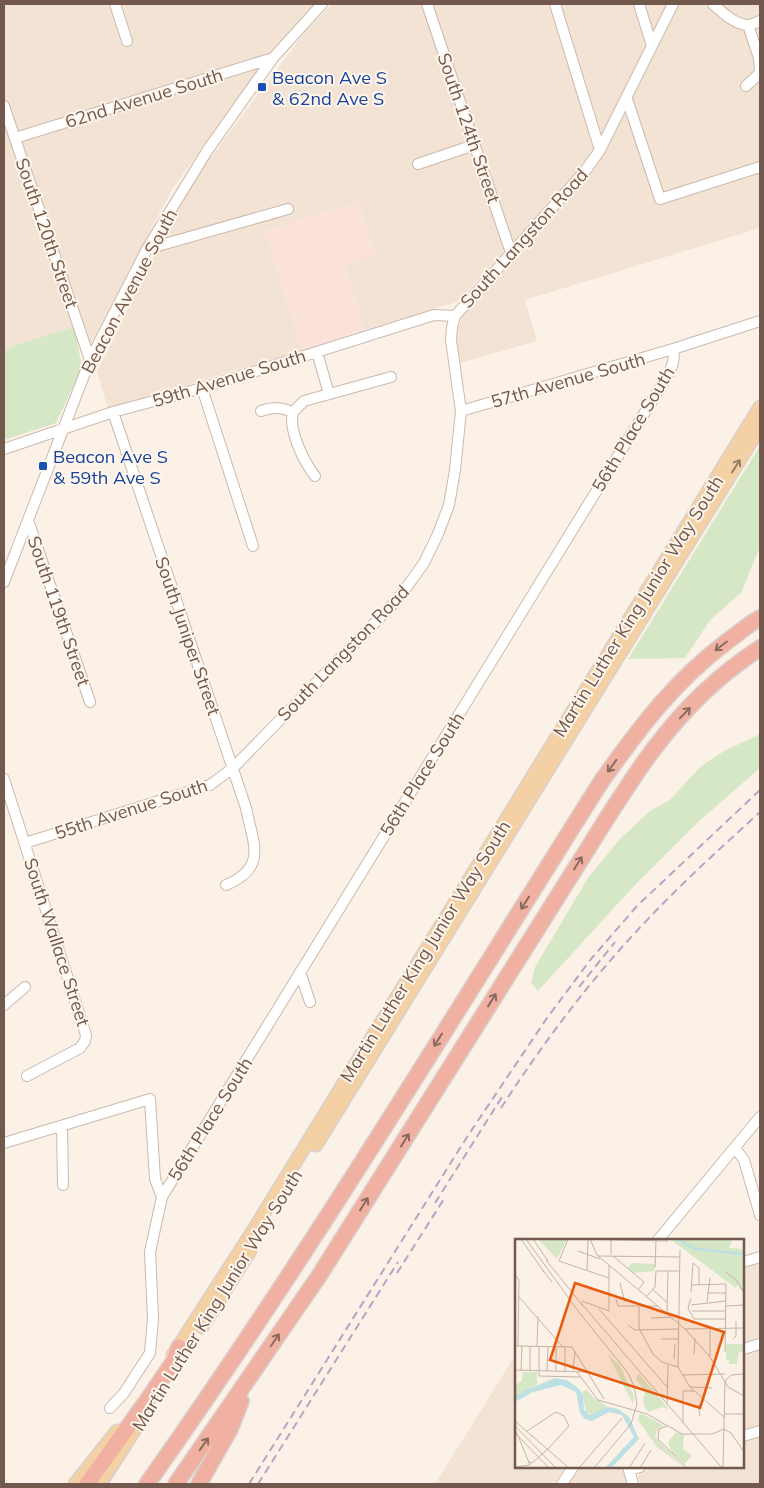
<svg xmlns="http://www.w3.org/2000/svg" width="764" height="1488" viewBox="0 0 764 1488" font-family="Mulish,sans-serif">
  <style>
    .residential { fill: #f2e3d5 }
    .commercial { fill: #fae2db }
    .green { fill: #d6e7c6 }
    .lines { fill: none; stroke-linecap: round; stroke-linejoin: round }
    .minor-casing { stroke: #ccb9ad; stroke-width: 12 }
    .major-casing { stroke: #d8d0cd; stroke-width: 15 }
    .highway-casing { stroke: #d8d0cd; stroke-width: 18 }
    .minor { stroke: #fff; stroke-width: 10 }
    .major { stroke: #f4d1a4; stroke-width: 12 }
    .highway { stroke: #f0b1a2; stroke-width: 15 }
    .rail { stroke: #b4a5c4; stroke-width: 2; stroke-dasharray: 8 5; stroke-linecap: butt }
    .oneway { stroke: #997c67 }
    .oneway2 { stroke: #8b6a5e }
    .transit-dot { fill: #1a4fb4; stroke: #fef6ec; stroke-width: 2 }
    .labels { text-anchor: middle; dominant-baseline: central; stroke-width: 4; stroke-linejoin: round; paint-order: stroke }
    .transit-label { font-size: 18px; fill: #164399; stroke: #fef6ec; text-anchor: start }
    .street-label { font-size: 18px; fill: #72584d; stroke: #fef6ec }
    .inset-river { fill: none; stroke: #bce0e3; stroke-width: 2.5 }
    .inset-road { fill: none; stroke: #c4b4a9; stroke-width: 1 }
    .view { fill: #e8590c; fill-opacity: 0.15; stroke: #e8590c; stroke-width: 2.5 }
    .inset-edge { fill: none; stroke: #72584d; stroke-width: 2.5 }
  </style>
  <rect width="100%" height="100%" fill="#fbf1e6"/>
  <path class="residential" d="M4,4h310l-44,49 -97,135 -82,156 -7,-20 -72,22 -8,6z
    M332,4h335l-65,132 -27,40 -118,126 -93,28 -20,-66 31,-9 -16,-53 -94,29 37,119 -194,59 -11,-37 71,-144 34,-59 103,-137z
    M677,4h83v224l-235,72 12,41 -77,22 -3,-22 1,-14 6,-13 11,-14 110,-120 19,-28z
    M760,1262v76l-17,6v-77z
    M760,1348v78l-17,5v-77z
    M516,1354v113h49l-11,17h-119z
    M760,1435v49h-120l-2,-7 2,-5 19,-5h84v-26z
    M578,1467h44l5,17h-60z"/>
  <path class="commercial" d="M359,202l16,53 -31,10 20,65 -62,20 -37,-119z"/>
  <path class="green" d="M74,327l7,34 -2,13 -23,49 -52,17v-88l8,-6z
    M760,446v101l-19,46 -30,26 -26,39 -57,1z
    M760,734v34l-63,55 -63,63 -96,105 -7,-8 4,-16 53,-89 31,-38 31,-29 20,-11 30,-33 24,-16z"/>
  <g class="lines">
    <g class="minor-casing">
      <path id="minor" d="M115,4l12,37
        M427,4l84,249
        M555,4l45,146
        M639,4l13,42
        M713,4c9,8 22,21 35,21 4,0 9,-3 12,-4
        M748,25l11,33 1,11
        M746,86l12,-11 2,-5
        M627,99l33,100 100,-32
        M4,106l86,254
        M15,138l258,-80
        M418,164l56,-19
        M147,249l141,-40
        M317,352l12,42
        M202,388l51,158
        M261,411c13,-4 19,-4 32,1l11,-11 87,-24
        M461,411l212,-62 87,-28
        M113,412l133,396c7,36 22,59 -20,77
        M293,412c-5,18 11,50 22,64
        M4,449l109,-37 89,-24 232,-73 21,1
        M28,520l62,182
        M4,582l86,-222 57,-111 60,-98 66,-93 49,-54
        M4,779l82,256 -1,6 -5,7 -53,28
        M25,843l185,-58 23,-17 165,-169 26,-36 14,-29 11,-29 6,-35 6,-59 -10,-71 1,-13 3,-11 130,-145 15,-21 73,-146
        M300,972l10,30
        M4,1005l21,-18
        M62,1126l1,59
        M4,1143l146,-44 5,80 7,18 -12,55 3,66 -3,35 -26,40 -14,15
        M735,1148l9,12 16,55
        M162,1197l507,-824c4,-9 6,-15 4,-24
        M658,1240l102,-123
        M743,1262l17,-5
        M743,1349l17,-5
        M743,1436l17,-5
        M628,1467l5,17
        M629,1470l11,-3
        M562,1484l11,-17"/>
    </g>
    <g class="major-casing">
      <path id="major" d="M316,1145l444,-718
        M202,1327l48,-76
        M173,1355l80,-124 507,-824
        M75,1484l42,-53
        M100,1484l43,-67"/>
    </g>
    <g class="highway-casing">
      <path id="highway" d="M87,1484l59,-82 28,-41 5,-14
        M147,1484c161,-227 305,-466 454,-702 39,-55 73,-101 128,-142 10,-7 20,-16 31,-22
        M176,1484l143,-208 295,-469c13,-19 25,-39 39,-57 29,-39 67,-76 107,-102
        M199,1484l31,-55 11,-28"/>
    </g>
    <use href="#minor" class="minor"/>
    <use href="#major" class="major"/>
    <use href="#highway" class="highway"/>
    <path class="rail" d="M579,987l36,-45
      M501,1108c44,-68 93,-133 149,-191 35,-37 73,-71 110,-105
      M435,1203l67,-106
      M397,1273l47,-74
      M249,1484l218,-347 80,-119 44,-59 46,-53 123,-116
      M258,1484l140,-222"/>
  </g>
  <defs><path id="oneway-shaft" d="M-6 0H5M1.5-3L5.5 0L1.5 3" fill="none" stroke-width="1.6" stroke-linecap="round" stroke-linejoin="round" transform="scale(1.25)"/></defs>
  <use class="oneway" href="#oneway-shaft" transform="translate(736 466) rotate(-58)"/>
  <g class="oneway2">
    <use href="#oneway-shaft" transform="translate(721 646) rotate(143)"/>
    <use href="#oneway-shaft" transform="translate(685 713) rotate(-46)"/>
    <use href="#oneway-shaft" transform="translate(612 766) rotate(126)"/>
    <use href="#oneway-shaft" transform="translate(578 863) rotate(-58)"/>
    <use href="#oneway-shaft" transform="translate(525 903) rotate(122)"/>
    <use href="#oneway-shaft" transform="translate(492 1000) rotate(-58)"/>
    <use href="#oneway-shaft" transform="translate(438 1040) rotate(122)"/>
    <use href="#oneway-shaft" transform="translate(405 1140) rotate(-58)"/>
    <use href="#oneway-shaft" transform="translate(364 1204) rotate(-58)"/>
    <use href="#oneway-shaft" transform="translate(275 1340) rotate(-56)"/>
    <use href="#oneway-shaft" transform="translate(204 1444) rotate(-55)"/>
  </g>
  <g class="transit-dot">
    <rect x="257" y="82" width="10" height="10" rx="2.5"/>
    <rect x="38" y="461" width="10" height="10" rx="2.5"/>
  </g>
  <g class="labels">
    <g class="transit-label">
      <text x="272" y="77">Beacon Ave S<tspan x="272" dy="21">&amp; 62nd Ave S</tspan></text>
      <text x="53" y="456">Beacon Ave S<tspan x="53" dy="21">&amp; 59th Ave S</tspan></text>
    </g>
    <g class="street-label">
      <text transform="translate(144 98) rotate(-17)">62nd Avenue South</text>
      <text transform="translate(469 128) rotate(71)">South 124th Street</text>
      <text transform="translate(47 233) rotate(71)">South 120th Street</text>
      <text transform="translate(524 238) rotate(-48)">South Langston Road</text>
      <text transform="translate(129 291) rotate(-62)">Beacon Avenue South</text>
      <text transform="translate(229 378) rotate(-17)">59th Avenue South</text>
      <text transform="translate(568 380) rotate(-16)">57th Avenue South</text>
      <text transform="translate(633 429) rotate(-59)">56th Place South</text>
      <text transform="translate(638 606) rotate(-58)">Martin Luther King Junior Way South</text>
      <text transform="translate(59 611) rotate(71)">South 119th Street</text>
      <text transform="translate(188 636) rotate(71)">South Juniper Street</text>
      <text transform="translate(343 653) rotate(-46)">South Langston Road</text>
      <text transform="translate(422 774) rotate(-58)">56th Place South</text>
      <text transform="translate(131 809) rotate(-18)">55th Avenue South</text>
      <text transform="translate(57 942) rotate(72)">South Wallace Street</text>
      <text transform="translate(425 951) rotate(-58)">Martin Luther King Junior Way South</text>
      <text transform="translate(210 1119) rotate(-58)">56th Place South</text>
      <text transform="translate(217 1300) rotate(-58)">Martin Luther King Junior Way South</text>
    </g>
  </g>
  <g transform="translate(515 1239)">
    <rect width="229" height="229" fill="#fbf1e6"/>
    <path d="M23,0h29l-10,20zM155,0h63l-4,9 15,1v43l-5,-4v-6l-3,6zM117,24l23,1v7l-22,2 -5,-5zM211,105h18v8h-5l-2,12h-8v-4l-3,1zM92,114l13,13 14,30 -1,8zM8,133h14v13l-22,11v-11l7,-4zM123,134l31,36 -7,-2 -14,5 -5,-10 2,-11 -9,-12zM72,151l6,7 15,10 -14,8 -8,-3 -4,-20zM125,174l24,12 -6,3 -3,9 30,31 -28,-21 -19,-27zM161,193l8,3 -1,14 9,6 -7,9 -13,-11 -4,-11z" fill="#d6e7c6"/>
    <path d="M40,139l12,2 12,9 4,6 1,15 6,5 18,-8 10,2 11,8 10,22 -28,29h-6l29,-31 -12,-22 -13,-3 -17,9 -7,-2 -5,-6 -4,-21 -15,-7 -28,7 -18,10v-6l9,-5z" fill="#bce0e3"/>
    <path class="inset-river" d="M162,0l18,10 49,5"/>
    <path class="inset-road" d="M6,0l23,33M11,0l52,72 50,62 6,13 3,18 -6,20 -37,44M18,0l15,22M53,0l-9,22 50,17M61,0l92,2M75,0l7,16 88,74 25,28 18,30 16,9M63,12l22,8M96,16v-16M83,17l82,1M98,17l31,26 -6,8M31,21l37,46M140,28l1,-26M27,30l10,13M72,31l1,-30M211,33l11,9 7,12M0,35l4,6 -1,66M105,44l5,19M176,46l35,-1 -1,68M138,51l14,12M176,53l2,-29 6,5v16M192,54h19M4,58l44,50M131,58l9,-10 1,-16h24M176,59l-3,10 6,11h31M101,60l2,7h40M67,62l27,10v-46M192,63l3,-24M66,64l141,165M176,66l35,-4M211,67l18,-1M124,68v21l14,26 9,8 16,5 12,20 34,30M84,70l69,79M177,72h33M152,75l1,-43M136,79l20,-1M113,86l7,5 44,-1M170,90l59,-1M146,100h18M218,100l3,-3v-15M0,107l57,1 32,52M22,107l1,-30M24,107v30l41,1M179,115l1,-16M195,117v-27M159,120l1,-15M163,128l2,-117M0,131l73,2M58,131l2,-19M6,132l1,-25M15,132v-25M32,132l1,-24M41,132v-24M50,133v-25M62,133l21,28 49,14 35,20h30l12,-5M167,136l43,-1M175,148l22,1M152,165l1,-39M209,175h20M185,177l-2,-10 6,-5M0,182l18,16M168,184v-32h11M0,187l41,42M152,187l-8,3 -1,10 29,29M209,190l7,4 13,19M1,192l14,34M12,192l29,-19 8,4 5,10 -21,23M0,194l34,35M16,196l38,33M14,223l3,1 16,-14M0,228l15,-2M208,228l2,-86 6,-6 13,-1M64,229l43,-50M114,229l16,-25M125,229l11,-18"/>
    <path class="view" d="M60,44l149,49 -24,76 -150,-48z"/>
    <rect width="229" height="229" class="inset-edge"/>
  </g>
  <rect width="764" height="1488" fill="none" stroke="#72584d" stroke-width="10"/>
</svg>
